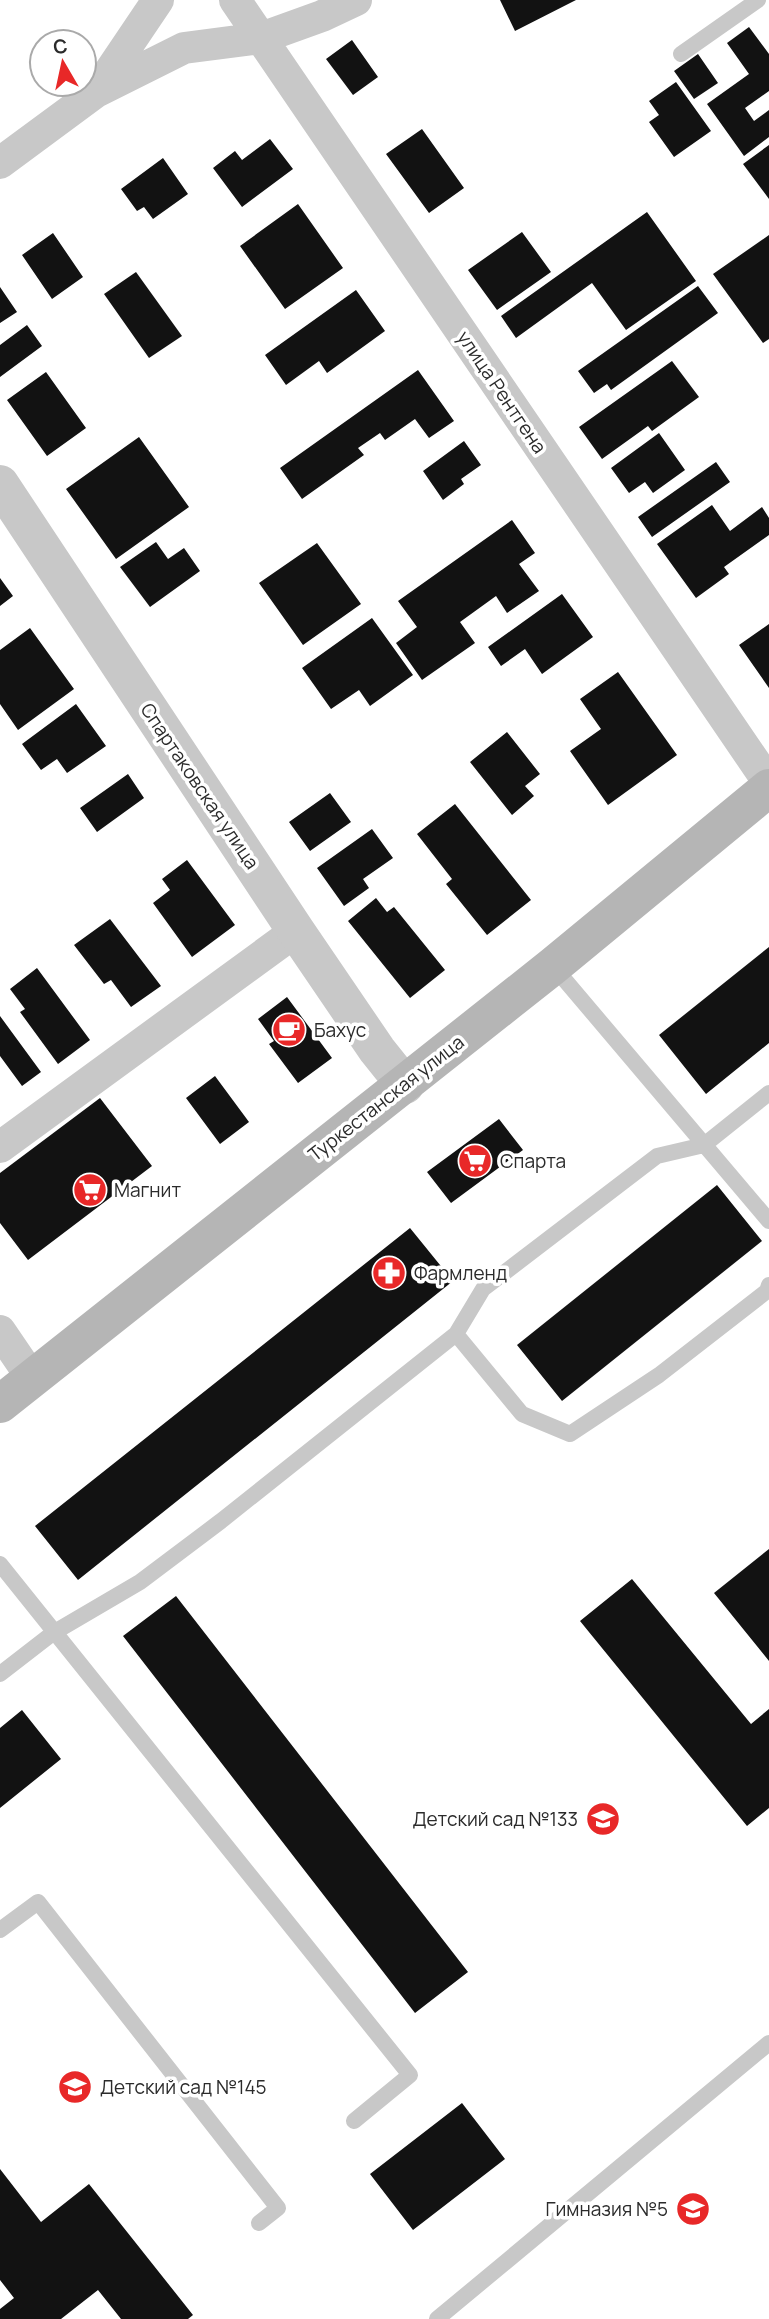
<svg xmlns="http://www.w3.org/2000/svg" width="769" height="2319" viewBox="0 0 769 2319" font-family="Manrope,sans-serif">
  <style>
    .building { fill: #121212 }
    .lines { fill: none; stroke-linecap: round; stroke-linejoin: round }
    .service { stroke: #c8c8c8; stroke-width: 16 }
    .minor { stroke: #c8c8c8; stroke-width: 32 }
    .tertiary { stroke: #c8c8c8; stroke-width: 38 }
    .secondary { stroke: #b5b5b5; stroke-width: 38 }
    .labels { text-anchor: middle; dominant-baseline: central; stroke-width: 7; stroke-linejoin: round; paint-order: stroke }
    .street-label { font-size: 19px; fill: #2b2b2b; stroke: #fff }
    .poi-label { font-size: 19px; fill: #2b2b2b; stroke: #fff; text-anchor: start }
  </style>
  <rect width="100%" height="100%" fill="#fff"/>
  <path class="building" d="M500,0h76l-61,31z
    M749,27l20,27v37l-24,17 9,13 15,-11v27l-25,19 -37,-52 42,-30 -22,-31z
    M352,40l26,37 -25,18 -27,-36z
    M698,54l20,29 -24,16 -20,-28z
    M676,82l35,49 -37,26 -25,-35 10,-7 -10,-14z
    M422,129l42,59 -35,25 -43,-59z
    M270,139l23,30 -51,38 -29,-39 22,-17 7,9z
    M769,145v54l-26,-35z
    M163,158l25,36 -35,25 -9,-12 -7,4 -16,-22z
    M298,204l45,64 -58,41 -45,-63z
    M647,212l49,69 -70,49 -34,-47 -76,55 -15,-22z
    M522,232l29,40 -54,38 -29,-40z
    M53,233l30,44 -31,22 -30,-44z
    M769,235v104l-6,4 -50,-69z
    M136,272l46,64 -33,22 -45,-64z
    M698,286l20,27 -107,77 -4,-6 -13,9 -16,-22z
    M0,287l17,25 -17,11z
    M356,290l29,41 -58,42 -8,-12 -33,24 -21,-30z
    M27,325l15,21 -42,31v-32z
    M672,361l27,36 -47,34 -4,-5 -46,33 -23,-32z
    M418,370l36,51 -25,17 -14,-19 -30,21 -5,-7 -22,15 6,7 -62,44 -22,-31z
    M46,372l40,56 -39,28 -40,-56z
    M659,433l26,37 -32,23 -8,-11 -16,11 -18,-25z
    M139,437l50,70 -73,52 -50,-70z
    M464,441l17,24 -20,14 3,5 -21,16 -20,-29z
    M716,462l14,20 -78,55 -14,-20z
    M712,505l18,26 32,-24 7,11v17l-45,32 5,7 -33,24 -39,-54z
    M512,520l23,33 -16,11 20,27 -32,22 -11,-17 -36,26 15,21 -53,37 -26,-37 21,-16 -19,-26z
    M156,542l12,17 16,-11 16,23 -50,36 -30,-40z
    M317,543l44,61 -58,41 -44,-62z
    M0,578l13,18 -13,10z
    M562,594l31,43 -51,37 -17,-25 -24,17 -13,-19z
    M372,618l41,57 -43,31 -11,-16 -28,19 -29,-41z
    M769,624v64l-30,-43z
    M30,628l44,61 -56,41 -18,-26v-54z
    M618,672l59,83 -69,50 -38,-54 31,-22 -21,-30z
    M76,704l30,42 -39,27 -10,-14 -16,11 -19,-26z
    M507,732l33,42 -15,12 9,10 -22,19 -42,-53z
    M128,774l16,24 -47,34 -17,-24z
    M330,793l21,29 -41,29 -21,-29z
    M455,804l76,96 -44,35 -41,-51 6,-5 -35,-45z
    M372,829l21,29 -30,21 6,9 -25,18 -27,-38z
    M187,860l48,65 -43,32 -39,-54 17,-13 -8,-11z
    M376,898l11,14 7,-5 51,63 -35,28 -62,-77z
    M110,919l51,67 -30,21 -20,-27 -7,4 -30,-39z
    M769,947v96l-63,51 -47,-59z
    M37,968l53,72 -32,24 -38,-52 5,-3 -15,-20z
    M287,997l45,61 -34,25 -29,-39 5,-3 -16,-22z
    M0,1016l41,56 -19,14 -22,-30z
    M215,1076l34,46 -29,22 -34,-46z
    M100,1098l52,68 -124,94 -28,-37v-50z
    M499,1119l24,31 -72,53 -24,-31z
    M717,1185l45,56 -200,160 -45,-56z
    M410,1228l43,53 -375,299 -43,-54z
    M769,1549v112l-55,-68z
    M632,1579l119,145 18,-15v99l-22,18 -167,-205z
    M176,1596l292,376 -53,41 -292,-377z
    M22,1710l39,49 -61,49v-80z
    M462,2103l43,56 -92,71 -43,-56z
    M0,2169l41,53 48,-38 104,131 -5,4h-67l-23,-29 -37,29h-61v-10l14,-11 -14,-18z"/>
  <g class="lines">
    <path class="service" d="M681,54l77,-54
      M553,966l216,255
      M456,1334l66,80 48,20 89,-59 108,-84 2,-6
      M0,1564l410,511 -56,46
      M0,1674l53,-41 87,-51 81,-61 235,-187 27,-45 174,-133 47,-11 65,-52
      M0,1930l38,-28 240,306 -19,15
      M437,2319l332,-276"/>
    <path class="minor" d="M235,0l534,783
      M96,92l88,-44 77,-10 61,-22 34,-16
      M0,163l96,-71 62,-92
      M0,1147l296,-216
      M0,1331l32,47"/>
    <path class="tertiary" d="M0,484l296,447 81,119 28,35"/>
    <path class="secondary" d="M0,1404l553,-438 216,-178"/>
  </g>
  <defs>
    <g id="cafe-disc" transform="scale(1.75)"><circle r="9.5" fill="#e82828" stroke="#fff"/><path d="M-5.5-4.5H6V0H3Q3 3.5 0 3.5H-2.5Q-5.5 3.5-5.5 0ZM3-3.2v2h1.7v-2ZM-6 4.5H4V6H-6Z" fill="#fff"/></g>
    <g id="supermarket-disc" transform="scale(1.75)"><circle r="9.5" fill="#e82828" stroke="#fff"/><path d="M-6-5.5h2.5l.6 2H6L4.5 2H-2.5L-4.4-4H-6ZM-1.5 3.2a1.3 1.3 0 1 0 .1 0ZM3 3.2a1.3 1.3 0 1 0 .1 0Z" fill="#fff"/></g>
    <g id="pharmacy-disc" transform="scale(1.75)"><circle r="9.5" fill="#e82828" stroke="#fff"/><path d="M-2-6h4v4h4v4h-4v4h-4v-4h-4v-4h4Z" fill="#fff"/></g>
    <g id="school-disc" transform="scale(1.75)"><circle r="9.5" fill="#e82828" stroke="#fff"/><path d="M0-5L7-2L0 1L-7-2ZM-4 1L0 2.5L4 1V4Q0 6-4 4Z" fill="#fff"/></g>
  </defs>
  <g fill-rule="evenodd">
    <use href="#cafe-disc" x="289" y="1030"/>
    <use href="#supermarket-disc" x="475" y="1161"/>
    <use href="#supermarket-disc" x="90" y="1190"/>
    <use href="#pharmacy-disc" x="389" y="1273"/>
    <use href="#school-disc" x="603" y="1819"/>
    <use href="#school-disc" x="75" y="2087"/>
    <use href="#school-disc" x="693" y="2209"/>
  </g>
  <g class="labels">
    <g class="street-label">
      <text transform="translate(502 392) rotate(56)">улица Рентгена</text>
      <text transform="translate(200 786) rotate(56)">Спартаковская улица</text>
      <text transform="translate(386 1098) rotate(-38)">Туркестанская улица</text>
    </g>
    <g class="poi-label">
      <text x="314" y="1030">Бахус</text>
      <text x="500" y="1161">Спарта</text>
      <text x="114" y="1190">Магнит</text>
      <text x="414" y="1273">Фармленд</text>
      <text x="578" y="1819" text-anchor="end">Детский сад №133</text>
      <text x="100" y="2087">Детский сад №145</text>
      <text x="668" y="2209" text-anchor="end">Гимназия №5</text>
    </g>
  </g>
  <g transform="translate(63 63) rotate(351)"><circle r="33" fill="#ffffff" stroke="#aaaaaa" stroke-width="2"/>
  <path d="M0-5L12 26L0 18L-12 26Z" fill="#e82828"/>
  <text y="-10" font-size="19" font-weight="bold" text-anchor="middle" fill="#2b2b2b">С</text>
  </g>
</svg>
